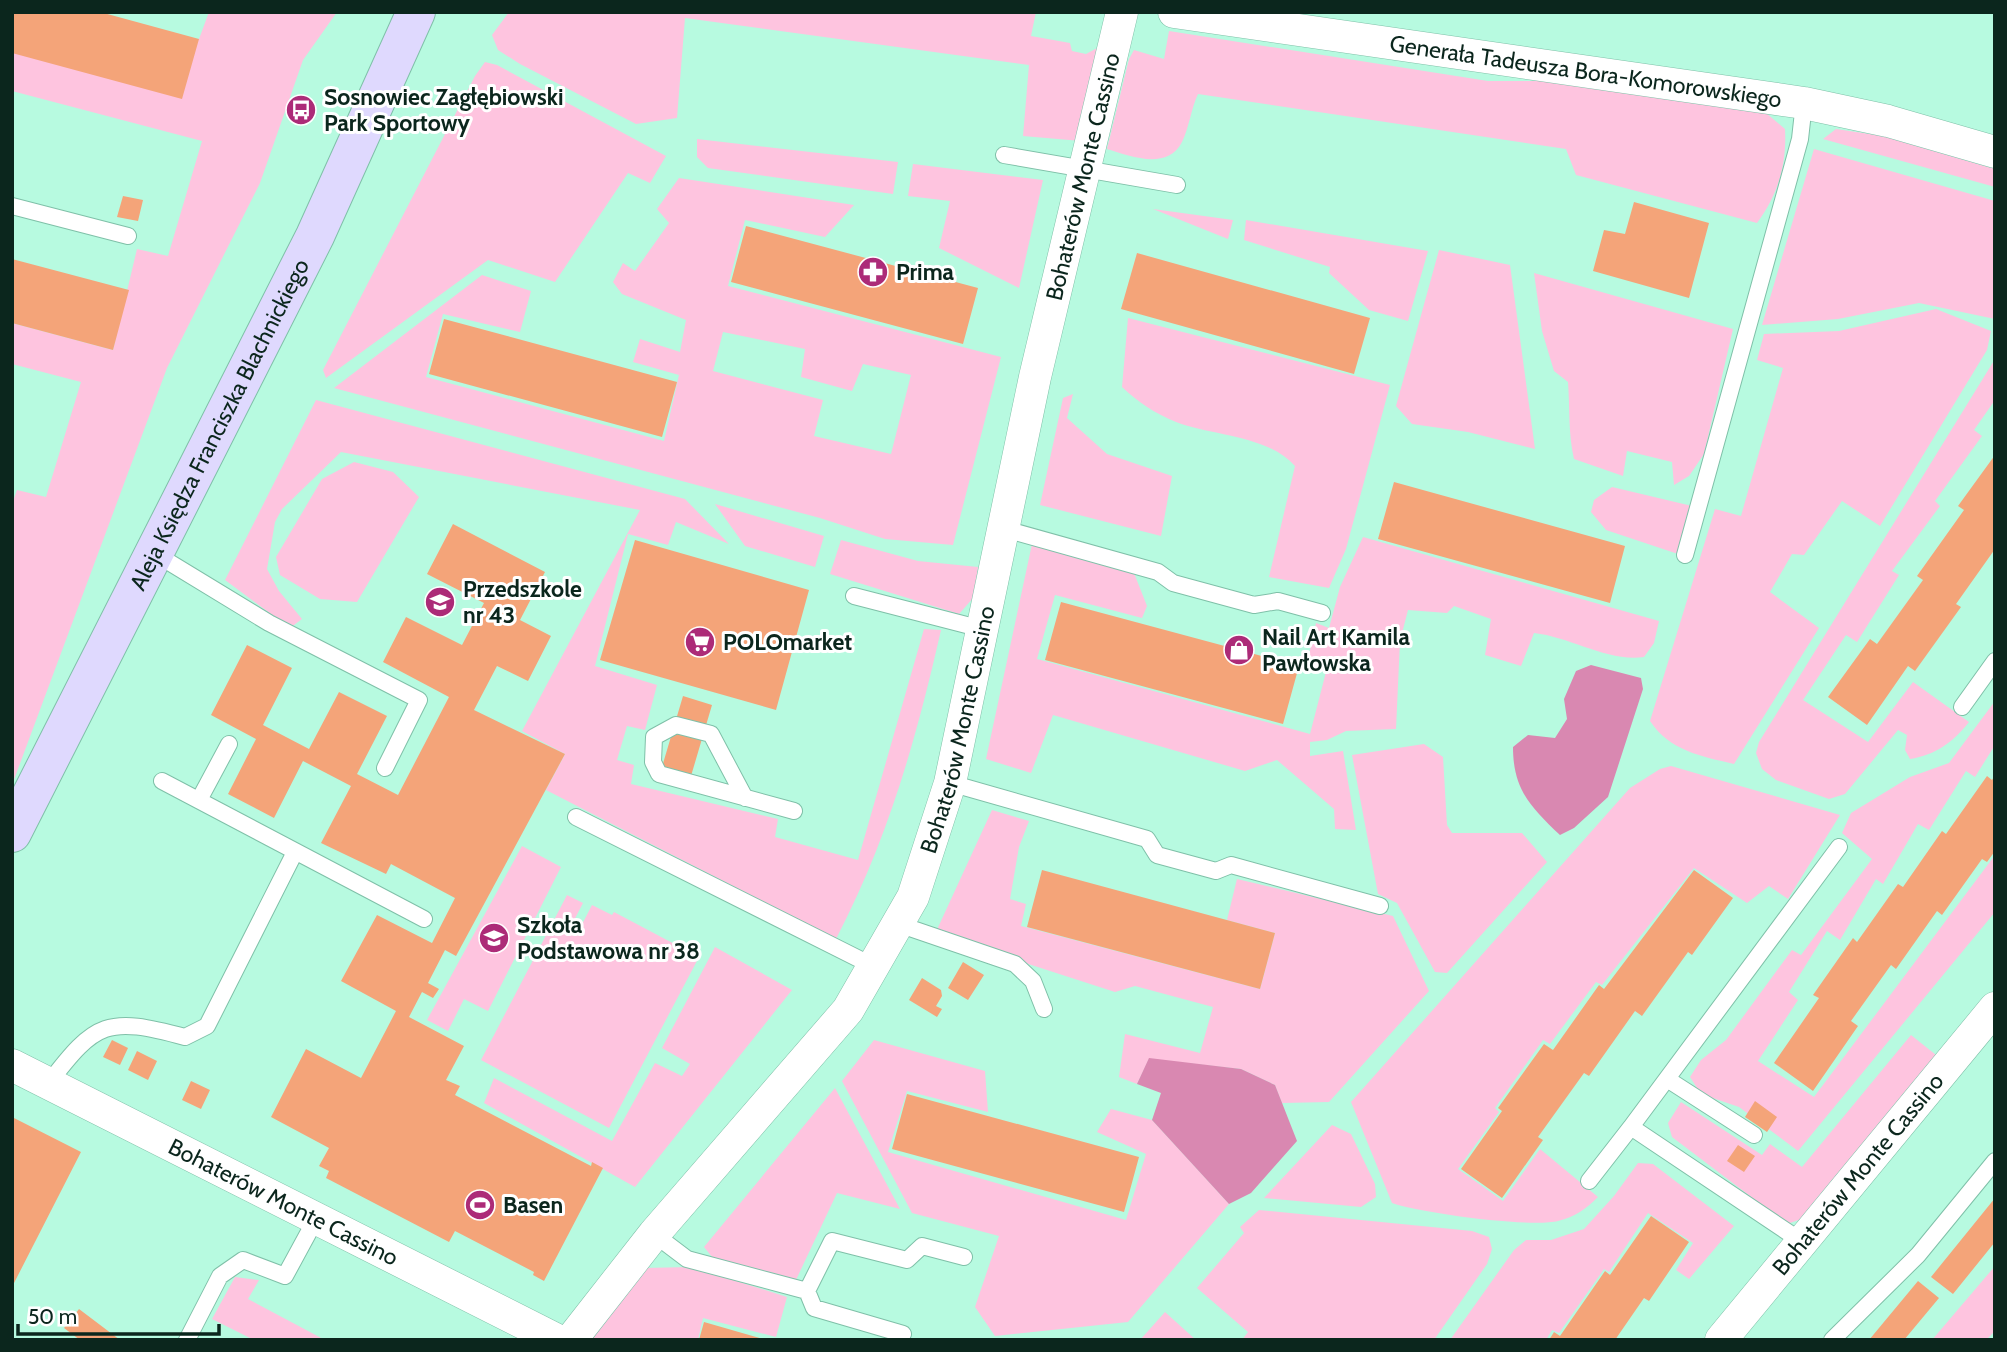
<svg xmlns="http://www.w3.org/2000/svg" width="2007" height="1352" viewBox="0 0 2007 1352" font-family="Cabin,sans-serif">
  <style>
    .green { fill: #fec4df; fill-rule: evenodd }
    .forest { fill: #d988b1 }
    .building { fill: #f4a479 }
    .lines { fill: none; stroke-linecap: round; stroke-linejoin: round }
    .lane-casing { stroke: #7fc0a8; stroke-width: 18 }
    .street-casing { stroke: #7fc0a8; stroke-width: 33 }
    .secondary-casing { stroke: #7fc0a8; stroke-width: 40 }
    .lane { stroke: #fff; stroke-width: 16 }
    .street { stroke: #fff; stroke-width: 32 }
    .secondary { stroke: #dfd9fe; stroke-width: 38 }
    .labels { text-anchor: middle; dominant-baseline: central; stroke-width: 6; stroke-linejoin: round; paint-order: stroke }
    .street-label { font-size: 23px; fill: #0b261d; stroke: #fff }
    .poi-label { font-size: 23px; font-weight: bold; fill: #0b261d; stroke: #fff; text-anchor: start }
  </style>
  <rect width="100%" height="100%" fill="#b7fae0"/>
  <path class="green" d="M209,12h128l-34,48 -43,123 -93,185 -155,417v-281l5,-14 29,7 35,-115 -69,-18v-41l101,27 24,-101 31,7 34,-115 -190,-50v-38l187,-14z
    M509,12h527l-5,24 39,7 2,8 14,3 13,-7 -18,94 -58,-5 6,-71 -344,-47 -8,100 -41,6 -116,-60 -22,-14 -6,-15z
    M1169,31l319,50h67l211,32 19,16c2,35 -7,66 -28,94l-181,-48 -10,-26 -368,-55c-7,15 -9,34 -16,48 -15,29 -52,14 -75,7l22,-90 5,-9 30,9z
    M485,62l12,3 169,91 -16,27 -22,-10 -73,109 -67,-22 -162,118 -3,-8 152,-294z
    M1836,129l47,7 112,33v18l-172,-48z
    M697,139l201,23 -5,32 -185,-26 -11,-11z
    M1814,149l181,52v118l-76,-16 -81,16 -76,6z
    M913,164l130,16 -24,108 -80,-40 11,-47 -42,-5z
    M679,178l175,27 -29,32 -80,-17 -17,66 273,71 -48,188 -68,-6 -65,-21 -486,-130 148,-113 49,16 -11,41 -77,-18 -17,63 238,64 15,-66 -46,-13 7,-23 40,13 6,-32 -64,-26 -9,-12 10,-19 12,8 34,-48 -12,-14zM723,332l82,17 -4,28 51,14 11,-27 48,11 -20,79 -77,-18 9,-36 -110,-29z
    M1153,209l80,11 -5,19z
    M1246,220l182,31 -20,70 -39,-11 -40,-37 1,-6 -86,-27z
    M1439,250l71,15 25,184 -67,-17 -56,-8 -16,-18z
    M1534,273l199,56 -29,125 -15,22 -15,9 -2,-23 -45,-11 -4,25 -49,-17c-6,-26 -4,-51 -6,-77l-14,-11 -12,-40z
    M1936,309l55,22 -4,19 -107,176 -38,-25 -38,54 -12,-1 -22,38 49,36 -85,136c-33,-8 -64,-13 -84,-43l65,-212 26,7 42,-148 -26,-8 7,-26 75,-3z
    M1128,318l262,67 -44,164 -17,39 -60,-11 26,-111c-28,-31 -82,-30 -119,-44 -22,-9 -38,-20 -54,-35z
    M1995,359v41l-21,30 8,6 -47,65 5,5 -48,65 7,4 -42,67 -11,-7 -43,65 65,42 45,-60 56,40c-16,20 -33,33 -59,37l-5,-9 2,-15 -9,-5 -53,64 -16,5 -53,-19 -14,-11 -6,-16 3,-11z
    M1073,394l-6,24 40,36 65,22 -11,60 -121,-31 23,-107z
    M316,400l369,99 44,45 -53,-22 -8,23 -40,-11 -33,132 62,19 -12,45 -18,-4 -10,34 17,5 -3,19 147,35 -3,18 83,23 66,-231 17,1c-25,110 -53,209 -105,309l-290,-149 19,-36 -43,-23 118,-221 -299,-58 -59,57 -7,13 -8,47 12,22 23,28 -12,9 -65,-48z
    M354,462l39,10 26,25 -62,105 -37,-3 -40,-24 -4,-18 46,-78z
    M1612,487l80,19 -14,48 -72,-24 -15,-18 3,-12z
    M715,504l109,32 -9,31 -70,-21z
    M1363,537l296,84 -5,22 -10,14c-37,5 -73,-20 -110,-24l-13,33 -36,-11 6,-36 -37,-13 -7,7 -39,-3 -8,31 -4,88 -50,2 -19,9 -17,2v14l33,-5 13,79 -21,-1 -1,-20 -57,-49 -32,11 -192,-56 -22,58 -45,-14 46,-215 102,29 13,33 -5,12 -87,-23 -18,64 273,75 16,-62 -19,-8 9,-41 13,5 11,-41z
    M841,540l77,21 60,6 -4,30 -15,17 -129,-40z
    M1995,701v44l-20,32 -9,-6 -37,59 -11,-6 -35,60 -7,-5 -36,61 -13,-9 -38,61 9,8 -40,61 56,36 181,-242v57l-197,239 -59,-44 -38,-13 -11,-17 11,-17 25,-20 66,-90 9,5 71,-96 -30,-26 9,-20 59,-36 39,-14z
    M1424,744l19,13 4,68 5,8h70l25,29 -100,111 -12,-1 -38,-69 -19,-9 -26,-139z
    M1671,766l169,49 -52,84 -19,-13 -22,17 -53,-35 -92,117 -6,-3 -46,62 -7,-4 -48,68 4,4 -41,57 45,32 37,-52 58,48c-12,12 -23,20 -40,24 -27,7 -138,-8 -166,-18l-41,-101 279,-314 30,-19z
    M992,810l37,11 -10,26 -9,52 16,5 -5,22 239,63 15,-56 -48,-13 10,-41 156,37 36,75 -100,111 -47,1 -7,-18 -34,-16 -92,-10 -12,25 -18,-7 6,-43 75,19 13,-46 -78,-21 -20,6 -180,-58z
    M522,846l39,21 -73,144 -24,-12 -16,32 -21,-11z
    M567,895l16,8 -14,27 8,4 15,-29 20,10 2,-3 85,45 -90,171 -128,-68z
    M715,947l77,43 -157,197 -151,-84 10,-25 118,63 43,-78 27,13 8,-12 -28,-16z
    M1911,1035l30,24 -131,157 -23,8 -115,-87 -4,-14 13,-21 81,53 8,-11 32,23z
    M874,1040l111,31 3,41 -81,-21 -19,61 238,68 20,-66 -49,-22 14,-23 41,11 77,84 -101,118 -133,14 -20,-29 24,-71 -87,-23 -70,-132z
    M835,1088l65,121 -63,-16 -42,89 -78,-19 -13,-16z
    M1332,1125l19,9 24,50 1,13 -15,10 -97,-9z
    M1638,1163l15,1 81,62 -45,53 -13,-9 17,-27 -45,-30 -39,59 -5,-3 -45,64 -7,-3 -6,10h-96l64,-90 12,-10h25l33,-11 30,-33z
    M1259,1210l213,21 17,6 3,12 -5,15 -53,76h-192l6,-8 -51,-44 47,-55 -4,-6z
    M1995,1266v65l-9,9h-54z
    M692,1267l95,30 -11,40 -73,-19 -5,22h-107l52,-72z
    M235,1277l24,3 -11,19 77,41h-71l-42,-21z
    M1165,1312l31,28h-56z"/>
  <path class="forest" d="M1591,665l50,13 2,11 -35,108 -34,31 -14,7c-29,-28 -47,-45 -47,-88l15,-12 27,3 12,-19 -3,-20 12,-28z
    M1149,1058l92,11 34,16 22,56 -46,52 -22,11 -77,-84 9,-27 -24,-9z"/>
  <path class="building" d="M12,12h88l99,27 -17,60 -170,-46z
    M123,196l20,4 -5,21 -21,-4z
    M1634,202l75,21 -20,75 -96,-27 11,-41 21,4z
    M746,226l232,62 -15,56 -232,-62z
    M1137,253l233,65 -16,56 -233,-65z
    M12,259l117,31 -16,60 -101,-27z
    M444,319l233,63 -15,55 -233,-63z
    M1995,455v94l-39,55 5,3 -46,64 -7,-5 -41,59 -39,-28 42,-58 7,5 46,-64 -6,-4 47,-66 -6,-4z
    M1394,482l231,64 -15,57 -232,-64z
    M453,524l92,48 -25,48 31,16 -23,45 -31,-15 -23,44 91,44 -109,202 -11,-6 -17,33 11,6 -6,9 -11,-6 -13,25 55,29 -18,34 14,6 -5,9 136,71 1,-4 11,6 -59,113 -11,-6 1,-3 -79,-41 -6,11 -123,-64 3,-7 -10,-5 10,-18 -58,-31 35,-68 55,29 35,-67 -55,-30 36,-66 55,28 23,-45 -64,-34 -5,10 -65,-31 30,-57 -48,-25 -29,57 -46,-24 28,-55 -45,-24 36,-70 45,23 -29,57 46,24 30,-57 48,24 -30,58 41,21 51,-98 -66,-35 23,-45 56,28 22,-42 -57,-29z
    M635,540l174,50 -33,120 -176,-50z
    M1061,602l238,64 -16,58 -238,-64z
    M683,696l29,9 -21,71 -29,-9z
    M1995,775v76l-8,11 -5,-3 -40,56 -5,-4 -41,58 -5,-4 -40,56 7,5 -45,65 -39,-28 45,-65 -6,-3 40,-57 4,4 41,-58 5,3 39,-56 4,3 41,-58 5,4z
    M1042,870l233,63 -15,56 -233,-62z
    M1694,870l39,28 -41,57 -4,-3 -46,64 -7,-5 -46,65 -5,-3 -46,64 5,3 -41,58 -41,-29 41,-58 -4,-3 46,-64 9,6 46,-65 5,4z
    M963,962l21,13 -16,25 -20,-12z
    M922,978l19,12 1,6 -6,10 6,3 -5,8 -28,-17z
    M112,1040l16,8 -8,17 -17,-8z
    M137,1051l20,10 -9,19 -20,-10z
    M191,1081l19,9 -9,19 -19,-9z
    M907,1094l232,63 -15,55 -232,-63z
    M1755,1101l22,16 -10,15 -22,-15z
    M14,1118l67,34 -69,135v-166z
    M1738,1145l17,11 -11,16 -17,-11z
    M1995,1198v44l-42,52 -22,-17z
    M1651,1216l38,26 -40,59 -5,-3 -29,42h-66l5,-8 6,4 45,-65 5,4z
    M1918,1281l21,17 -35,42h-35z
    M79,1309l41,31h-40l-16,-12z
    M704,1322l59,17v1h-64z"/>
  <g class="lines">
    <g class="lane-casing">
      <path id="lane" d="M1004,155l173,30
        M12,206l116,30
        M1001,528l157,44 15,11 81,22 24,-4 44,12
        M154,553l115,70 150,77 -34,68
        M1685,555l115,-416 4,-36
        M854,596l128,33
        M1962,707l33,-46
        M162,781l262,138
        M950,783l197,56 10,16 59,16 15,-6 149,41
        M745,798l-34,-64 -35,-9 -22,12 -1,25 6,12 135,37
        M199,800l30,-56
        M576,817l297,149
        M898,924l117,40 18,17 11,28
        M1667,1079l87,56
        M48,1084c48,-63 59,-68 137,-47l22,-11 88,-174
        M1589,1181l42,-54
        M654,1234l33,25 120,32
        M1801,1241l-170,-114 208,-280
        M903,1334l-89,-26 -7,-17 25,-50 75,19 15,-14 42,11
        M187,1340l33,-64 23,-16 42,16 32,-59
        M1832,1340l86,-85 77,-94"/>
    </g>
    <g class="street-casing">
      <g id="street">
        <path id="s1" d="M1174,12l630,91 84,18 107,31"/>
        <path id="s2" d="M12,1065l545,275"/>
        <path id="s3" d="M571,1340l83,-106 194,-224 65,-113 37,-114 85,-406 87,-365"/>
        <path id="s4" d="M1721,1340l274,-332"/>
      </g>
    </g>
    <g class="secondary-casing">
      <g id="secondary">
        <path id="s5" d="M12,833l303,-597 101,-224"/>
      </g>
    </g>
    <use href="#lane" class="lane"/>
    <use href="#street" class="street"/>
    <use href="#secondary" class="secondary"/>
  </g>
  <defs>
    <g id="bus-disc" transform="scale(1.575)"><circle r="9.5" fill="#ac2b78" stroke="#fff"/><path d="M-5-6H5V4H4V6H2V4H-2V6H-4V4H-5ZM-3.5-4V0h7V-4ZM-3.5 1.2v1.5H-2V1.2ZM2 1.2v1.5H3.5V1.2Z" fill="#fff"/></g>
    <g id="pharmacy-disc" transform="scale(1.575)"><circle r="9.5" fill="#ac2b78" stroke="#fff"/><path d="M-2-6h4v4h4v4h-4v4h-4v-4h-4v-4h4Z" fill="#fff"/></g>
    <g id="school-disc" transform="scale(1.575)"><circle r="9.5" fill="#ac2b78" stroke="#fff"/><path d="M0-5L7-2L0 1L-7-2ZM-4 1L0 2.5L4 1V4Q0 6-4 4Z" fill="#fff"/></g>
    <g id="supermarket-disc" transform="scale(1.575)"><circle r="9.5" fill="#ac2b78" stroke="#fff"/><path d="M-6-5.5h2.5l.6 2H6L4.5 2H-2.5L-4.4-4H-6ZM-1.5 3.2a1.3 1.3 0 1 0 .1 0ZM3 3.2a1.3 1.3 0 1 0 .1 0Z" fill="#fff"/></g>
    <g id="shop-disc" transform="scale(1.575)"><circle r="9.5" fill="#ac2b78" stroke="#fff"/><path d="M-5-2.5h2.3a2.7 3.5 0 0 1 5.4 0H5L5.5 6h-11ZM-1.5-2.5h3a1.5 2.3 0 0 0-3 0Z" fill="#fff"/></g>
    <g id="stadium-disc" transform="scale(1.575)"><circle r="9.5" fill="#ac2b78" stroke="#fff"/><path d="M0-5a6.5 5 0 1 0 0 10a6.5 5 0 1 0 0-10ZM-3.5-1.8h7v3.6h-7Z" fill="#fff"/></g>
  </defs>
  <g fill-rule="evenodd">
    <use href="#bus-disc" x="301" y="110"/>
    <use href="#pharmacy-disc" x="873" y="272"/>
    <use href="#school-disc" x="440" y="602"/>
    <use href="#supermarket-disc" x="700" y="642"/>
    <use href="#shop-disc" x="1239" y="650"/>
    <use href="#school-disc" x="494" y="938"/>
    <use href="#stadium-disc" x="480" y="1205"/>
  </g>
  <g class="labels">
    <g class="street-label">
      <text stroke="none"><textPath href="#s1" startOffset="416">Generała Tadeusza Bora-Komorowskiego</textPath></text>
      <text stroke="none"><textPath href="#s3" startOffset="1302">Bohaterów Monte Cassino</textPath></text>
      <text stroke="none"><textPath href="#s5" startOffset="458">Aleja Księdza Franciszka Blachnickiego</textPath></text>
      <text stroke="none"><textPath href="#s3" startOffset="735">Bohaterów Monte Cassino</textPath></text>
      <text stroke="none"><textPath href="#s4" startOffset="215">Bohaterów Monte Cassino</textPath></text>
      <text stroke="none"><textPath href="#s2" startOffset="304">Bohaterów Monte Cassino</textPath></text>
    </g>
    <g class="poi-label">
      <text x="324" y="97">Sosnowiec Zagłębiowski<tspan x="324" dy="26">Park Sportowy</tspan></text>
      <text x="896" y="272">Prima</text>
      <text x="463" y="589">Przedszkole<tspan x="463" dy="26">nr 43</tspan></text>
      <text x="1262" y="637">Nail Art Kamila<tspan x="1262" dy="26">Pawłowska</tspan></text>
      <text x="723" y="642">POLOmarket</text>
      <text x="517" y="925">Szkoła<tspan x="517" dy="26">Podstawowa nr 38</tspan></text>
      <text x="503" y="1205">Basen</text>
    </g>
  </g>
  <rect width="2007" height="1352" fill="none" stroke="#0b261d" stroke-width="28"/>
  <path d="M18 1324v10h201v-10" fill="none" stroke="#0b261d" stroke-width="3.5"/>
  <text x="28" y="1324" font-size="21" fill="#0b261d" stroke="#ffffff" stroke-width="5" paint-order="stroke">50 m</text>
</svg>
